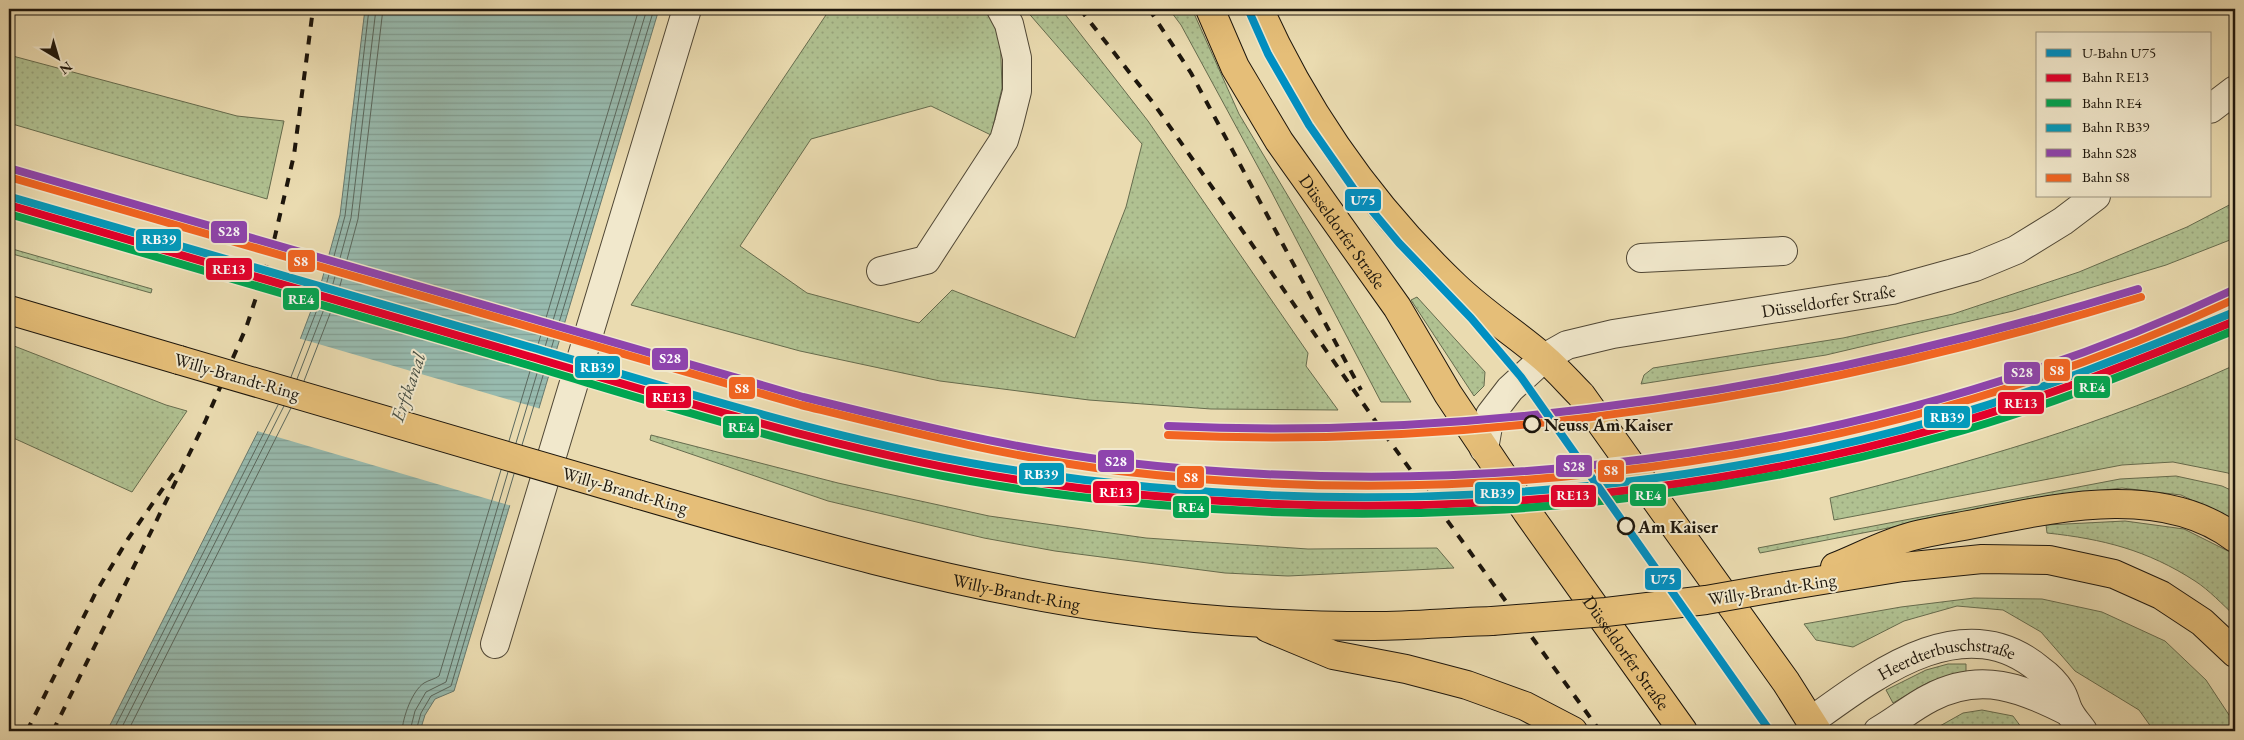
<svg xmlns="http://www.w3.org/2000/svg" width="2244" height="740" viewBox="0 0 2244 740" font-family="'EB Garamond',serif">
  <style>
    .grass { fill: url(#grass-dots); stroke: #666c4e }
    .water { fill: url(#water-rules); stroke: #67796e }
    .pier { fill: #eadbb0 }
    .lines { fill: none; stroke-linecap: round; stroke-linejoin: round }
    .shore { stroke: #5a685e; stroke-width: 1 }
    .minor-casing { stroke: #504735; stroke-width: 30 }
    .major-casing { stroke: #1d160c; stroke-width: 30 }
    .minor { stroke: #f1e8cc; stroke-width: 28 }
    .major { stroke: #e5be78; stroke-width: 28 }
    .rail { stroke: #1d160c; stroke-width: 4; stroke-dasharray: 9 9; stroke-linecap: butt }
    .major-bridge-casing { stroke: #1d160c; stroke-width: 30; stroke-linecap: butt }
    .major-bridge { stroke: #e5be78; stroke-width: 28 }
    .rail-1-casing { stroke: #f1e8cc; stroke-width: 11 }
    .rail-2-casing { stroke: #f1e8cc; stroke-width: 11 }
    .rail-3-casing { stroke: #f1e8cc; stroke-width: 11 }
    .rail-4-casing { stroke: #f1e8cc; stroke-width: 11 }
    .rail-5-casing { stroke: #f1e8cc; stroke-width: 11 }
    .rail-1 { stroke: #e4002b; stroke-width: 8 }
    .rail-2 { stroke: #00a651; stroke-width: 8 }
    .rail-3 { stroke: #039abb; stroke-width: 8 }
    .rail-4 { stroke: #8e44ad; stroke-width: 8 }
    .rail-5 { stroke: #f26522; stroke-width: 8 }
    .metro-1-casing { stroke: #f1e8cc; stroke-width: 11 }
    .metro-1 { stroke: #008fc2; stroke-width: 8 }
    .stop-dot { fill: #f1e8cc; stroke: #1d160c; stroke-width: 2.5 }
    .labels { text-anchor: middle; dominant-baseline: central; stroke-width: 4; stroke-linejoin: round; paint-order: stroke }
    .street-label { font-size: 18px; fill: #1d160c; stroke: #f1e8cc }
    .stop-label { font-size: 18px; font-weight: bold; fill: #1d160c; stroke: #f1e8cc; text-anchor: start }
    .water-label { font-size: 19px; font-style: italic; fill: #485045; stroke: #f1e8cc }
    .line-badge { stroke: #f1e8cc; stroke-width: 2 }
    .badge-label { font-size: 14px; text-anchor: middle; font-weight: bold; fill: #fff }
  </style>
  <defs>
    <pattern id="grass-dots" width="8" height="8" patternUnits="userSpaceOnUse" patternTransform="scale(1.25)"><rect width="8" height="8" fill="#b0c191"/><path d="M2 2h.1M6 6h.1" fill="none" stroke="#97a57c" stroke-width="1.8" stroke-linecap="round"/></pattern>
    <pattern id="water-rules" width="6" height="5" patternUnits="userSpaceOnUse" patternTransform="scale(1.25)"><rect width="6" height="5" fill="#98bbaf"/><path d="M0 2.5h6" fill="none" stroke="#83a095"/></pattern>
  </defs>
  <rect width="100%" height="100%" fill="#eadbb0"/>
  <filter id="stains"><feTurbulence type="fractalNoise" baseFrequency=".004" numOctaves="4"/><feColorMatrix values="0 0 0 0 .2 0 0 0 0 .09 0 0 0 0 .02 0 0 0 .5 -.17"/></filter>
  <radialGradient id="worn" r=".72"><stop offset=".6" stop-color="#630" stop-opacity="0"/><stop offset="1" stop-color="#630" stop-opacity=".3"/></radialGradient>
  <path class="grass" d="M830,9h157l13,20 2,59 -11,47 -60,-29 -120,33 -71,107 67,47 112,30 33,-33 123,48 51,-131 16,-63 -117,-135h36l87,112 160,232 -2,13 32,44 -127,-1 -122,-9 -149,-19 -140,-30 -169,-46z
    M1169,9h23l47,105 172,288h-30l-111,-213 -89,-164z
    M9,55l228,61 47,5 -17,78 -258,-76z
    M2235,202v36l-69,27 -153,46 -187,44 -185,29 3,-9 9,-7 190,-30 110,-24 126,-42 108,-45z
    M9,248l143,41 -1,4 -142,-40z
    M1417,297l68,75 -1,14 -10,10 -63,-96z
    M9,344l157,61 21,6 -55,81 -123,-56z
    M2235,365v112l-7,-4 -55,-11 -51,3 -288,55 -4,-22c138,-35 276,-74 405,-133z
    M651,435l187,48 151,33 157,22 162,11 129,-1 17,20 -166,8 -63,-3 -170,-22 -71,-13 -156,-37 -178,-61z
    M2176,476l46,10 13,6v28l-54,-25 -59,-7 -64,7 -298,58 -2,-5 362,-69z
    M2125,521l59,8 48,24 3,3v60c-13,-12 -26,-26 -40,-35 -48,-31 -92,-42 -148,-48l-1,-8z
    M1974,598l68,1 60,13 63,29 41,39 29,44v7h-81l-15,-21 -64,-39 -34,-39 -38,-22 -46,-4 -53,15 -51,26 -37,-7 -12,-16 97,-17z
    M1948,664h18v8l-37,10 -36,21 -7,-13 40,-20z
    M1982,710l31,6 11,15h-93l32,-18z"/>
  <path class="water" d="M365,9h294l-205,682 -19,8 -10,16 -5,16h-313l180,-357 33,-87 20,-72z"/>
  <path class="pier" d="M298,338l243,71 -29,97 -255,-75 28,-58z"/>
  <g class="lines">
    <path class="shore" d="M291,377l34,-88 20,-73 24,-207
      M297,379l34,-88 20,-73 25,-209
      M304,381l34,-88 20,-74 25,-210
      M509,441l130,-432
      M516,443l131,-434
      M522,445l132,-436
      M113,731l165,-326
      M120,731l164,-325
      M128,731l163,-323
      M402,731c1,-14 10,-40 22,-48 5,-3 11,-4 15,-7l62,-206
      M410,731l5,-20 11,-19 20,-10 62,-210
      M416,731l5,-18 10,-17 20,-10 63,-212"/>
    <g class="minor-casing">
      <g id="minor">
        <path d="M2210,109l25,-19"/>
        <path d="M1641,258l142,-7"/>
        <path d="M881,271l45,-11 78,-120 5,-17 8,-32v-33l-8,-34 -8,-15"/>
        <path id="s1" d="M1484,449l6,-34 20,-26 34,-31 23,-13 46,-11 279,-44 83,-23 41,-17 47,-29 33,-25"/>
        <path d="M495,644l192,-635"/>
        <path id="s2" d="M1811,721c64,-46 153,-116 229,-51 7,5 16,14 21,22 4,6 5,15 9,21 3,6 9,12 13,18"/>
        <path d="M1878,731c18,-10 34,-24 52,-33 51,-27 92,-10 139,14"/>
      </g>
    </g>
    <g class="major-casing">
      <g id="major">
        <path id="s3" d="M1210,9l25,58 44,74 118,166 51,87 79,118 156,219"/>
        <path d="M1259,9c47,104 113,198 196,277 28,27 60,47 89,72 13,11 25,25 37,37l205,287 31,49"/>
        <path d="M9,310l170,50"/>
        <path id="s4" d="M637,494c158,46 316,92 480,115 84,12 172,17 257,17 39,0 79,-4 118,-5"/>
        <path d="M1835,567c25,-10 51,-24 78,-31 23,-6 47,-9 71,-14 80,-16 180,-37 251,16"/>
        <path d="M1786,586l117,-19 79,-8 67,1 65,14 47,21 41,27 33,31"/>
        <path d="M1268,628l65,27 73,14 61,16 58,21 48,25"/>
      </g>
    </g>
    <use href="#minor" class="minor"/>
    <use href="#major" class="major"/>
    <path class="rail" d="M1080,9l74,95 229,328 217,299
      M1149,9l42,64 170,317
      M27,731l69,-139 32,-53 47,-68
      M53,731l152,-309 41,-94 26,-79 22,-94 19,-146"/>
    <g class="major-bridge-casing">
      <path id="major-bridge" d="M179,360l458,134
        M1492,621l114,-9 100,-12 80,-14"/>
    </g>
    <use href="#major-bridge" class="major-bridge"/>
    <g class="rail-1-casing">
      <path id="rail-1" d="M9,205c173,51 346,101 519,151 162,47 324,99 491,124 307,45 625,33 924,-53 100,-28 196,-67 292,-106"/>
    </g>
    <g class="rail-2-casing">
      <path id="rail-2" d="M9,214c173,51 346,101 519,151 162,48 324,100 491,124 309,44 623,31 924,-53 100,-27 196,-67 292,-106"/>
    </g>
    <g class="rail-3-casing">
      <path id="rail-3" d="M11,197c173,50 346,100 519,150 161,47 322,99 489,124 306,46 624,33 922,-52 99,-28 195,-67 291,-106"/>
    </g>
    <g class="rail-4-casing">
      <path id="rail-4" d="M9,168l794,229c105,26 210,52 317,65 377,44 771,-11 1115,-173
        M1168,426c328,15 657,-41 970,-137"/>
    </g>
    <g class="rail-5-casing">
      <path id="rail-5" d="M9,177l792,228c105,26 210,53 318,66 373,44 775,-12 1116,-172
        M1168,435c328,15 659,-42 973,-138"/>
    </g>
    <use href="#rail-1" class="rail-1"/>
    <use href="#rail-2" class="rail-2"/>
    <use href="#rail-3" class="rail-3"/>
    <use href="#rail-4" class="rail-4"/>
    <use href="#rail-5" class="rail-5"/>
    <g class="metro-1-casing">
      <path id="metro-1" d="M1248,9l20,45 41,71 44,63 46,55 72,75 50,59 249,354"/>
    </g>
    <use href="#metro-1" class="metro-1"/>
  </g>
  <g class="stop-dot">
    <circle cx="1532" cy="424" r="8"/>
    <circle cx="1626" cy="526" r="8"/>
  </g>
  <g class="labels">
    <g class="street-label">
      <text stroke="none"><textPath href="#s3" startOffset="260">Düsseldorfer Straße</textPath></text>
      <text stroke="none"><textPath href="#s1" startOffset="405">Düsseldorfer Straße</textPath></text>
      <text transform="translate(237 376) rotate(16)">Willy-Brandt-Ring</text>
      <text transform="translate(625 490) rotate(16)">Willy-Brandt-Ring</text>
      <text transform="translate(1772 589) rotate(-9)">Willy-Brandt-Ring</text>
      <text stroke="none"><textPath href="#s4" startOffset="392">Willy-Brandt-Ring</textPath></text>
      <text stroke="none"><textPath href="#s3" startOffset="768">Düsseldorfer Straße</textPath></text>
      <text stroke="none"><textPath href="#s2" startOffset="154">Heerdterbuschstraße</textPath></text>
    </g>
    <g class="stop-label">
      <text x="1544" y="424">Neuss Am Kaiser</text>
      <text x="1638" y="526">Am Kaiser</text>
    </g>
    <g class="water-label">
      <text transform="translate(408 387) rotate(-71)">Erftkanal</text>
    </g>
  </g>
  <g class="line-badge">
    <rect x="1344" y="188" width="38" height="24" rx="5" fill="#008fc2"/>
    <rect x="210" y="220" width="38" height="24" rx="5" fill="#8e44ad"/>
    <rect x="135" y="228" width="47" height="24" rx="5" fill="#039abb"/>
    <rect x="287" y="249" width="29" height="24" rx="5" fill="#f26522"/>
    <rect x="205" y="257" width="48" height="24" rx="5" fill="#e4002b"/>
    <rect x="282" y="287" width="38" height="24" rx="5" fill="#00a651"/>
    <rect x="651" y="347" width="38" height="24" rx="5" fill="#8e44ad"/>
    <rect x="574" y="355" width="47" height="24" rx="5" fill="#039abb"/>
    <rect x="2043" y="358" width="28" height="24" rx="5" fill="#f26522"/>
    <rect x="2003" y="361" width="38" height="24" rx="5" fill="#8e44ad"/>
    <rect x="2073" y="375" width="38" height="24" rx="5" fill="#00a651"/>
    <rect x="728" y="376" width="28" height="24" rx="5" fill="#f26522"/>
    <rect x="645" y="385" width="47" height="24" rx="5" fill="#e4002b"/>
    <rect x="1997" y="391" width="48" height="24" rx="5" fill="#e4002b"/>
    <rect x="1923" y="405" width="48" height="24" rx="5" fill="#039abb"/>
    <rect x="722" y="415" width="38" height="24" rx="5" fill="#00a651"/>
    <rect x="1097" y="449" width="38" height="24" rx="5" fill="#8e44ad"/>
    <rect x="1555" y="454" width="38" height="24" rx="5" fill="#8e44ad"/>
    <rect x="1597" y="459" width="28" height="24" rx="5" fill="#f26522"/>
    <rect x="1018" y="462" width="47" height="24" rx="5" fill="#039abb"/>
    <rect x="1176" y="465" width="29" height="24" rx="5" fill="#f26522"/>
    <rect x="1092" y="480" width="48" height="24" rx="5" fill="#e4002b"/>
    <rect x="1474" y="481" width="47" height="24" rx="5" fill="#039abb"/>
    <rect x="1629" y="483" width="38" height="24" rx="5" fill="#00a651"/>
    <rect x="1550" y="484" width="47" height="24" rx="5" fill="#e4002b"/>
    <rect x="1172" y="495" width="38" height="24" rx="5" fill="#00a651"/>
    <rect x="1644" y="567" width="38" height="24" rx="5" fill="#008fc2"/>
  </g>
  <g class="badge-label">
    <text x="1363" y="205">U75</text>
    <text x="229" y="236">S28</text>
    <text x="159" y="244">RB39</text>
    <text x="301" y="266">S8</text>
    <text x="229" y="274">RE13</text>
    <text x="301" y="304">RE4</text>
    <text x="670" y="363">S28</text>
    <text x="597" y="372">RB39</text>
    <text x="2057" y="375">S8</text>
    <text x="2022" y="377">S28</text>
    <text x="2092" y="392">RE4</text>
    <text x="742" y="393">S8</text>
    <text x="669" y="402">RE13</text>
    <text x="2021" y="408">RE13</text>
    <text x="1947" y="422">RB39</text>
    <text x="741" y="432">RE4</text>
    <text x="1116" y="466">S28</text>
    <text x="1574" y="471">S28</text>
    <text x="1611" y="475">S8</text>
    <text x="1041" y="479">RB39</text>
    <text x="1191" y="482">S8</text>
    <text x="1116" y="497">RE13</text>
    <text x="1497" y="498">RB39</text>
    <text x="1648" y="500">RE4</text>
    <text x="1573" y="500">RE13</text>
    <text x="1191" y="512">RE4</text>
    <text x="1663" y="584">U75</text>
  </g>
  <rect width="2244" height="740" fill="none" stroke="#eadbb0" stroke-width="30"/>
  <rect x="10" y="10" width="2224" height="720" fill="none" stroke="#1d160c" stroke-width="2.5"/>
  <rect x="15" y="15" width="2214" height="710" fill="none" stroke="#1d160c"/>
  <rect x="2036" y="32" width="175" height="165" fill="#f1e8cc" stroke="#9c947f"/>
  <rect x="2046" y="49" width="25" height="8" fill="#008fc2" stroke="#9c947f"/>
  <text x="2082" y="58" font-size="15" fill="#1d160c">U-Bahn U75</text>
  <rect x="2046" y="74" width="25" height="8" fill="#e4002b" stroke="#9c947f"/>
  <text x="2082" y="82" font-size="15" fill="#1d160c">Bahn RE13</text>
  <rect x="2046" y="99" width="25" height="8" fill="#00a651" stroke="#9c947f"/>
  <text x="2082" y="108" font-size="15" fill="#1d160c">Bahn RE4</text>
  <rect x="2046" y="124" width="25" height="8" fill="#039abb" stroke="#9c947f"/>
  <text x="2082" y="132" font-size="15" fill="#1d160c">Bahn RB39</text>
  <rect x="2046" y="149" width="25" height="8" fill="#8e44ad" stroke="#9c947f"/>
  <text x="2082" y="158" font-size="15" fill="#1d160c">Bahn S28</text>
  <rect x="2046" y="174" width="25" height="8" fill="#f26522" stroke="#9c947f"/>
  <text x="2082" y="182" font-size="15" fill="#1d160c">Bahn S8</text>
  <g transform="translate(58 58) rotate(142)" stroke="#f1e8cc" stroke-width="4" paint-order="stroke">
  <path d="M0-4L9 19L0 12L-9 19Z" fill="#1d160c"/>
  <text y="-8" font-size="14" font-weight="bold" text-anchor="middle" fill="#1d160c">N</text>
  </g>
  <rect width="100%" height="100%" filter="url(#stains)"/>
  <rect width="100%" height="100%" fill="url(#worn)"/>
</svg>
